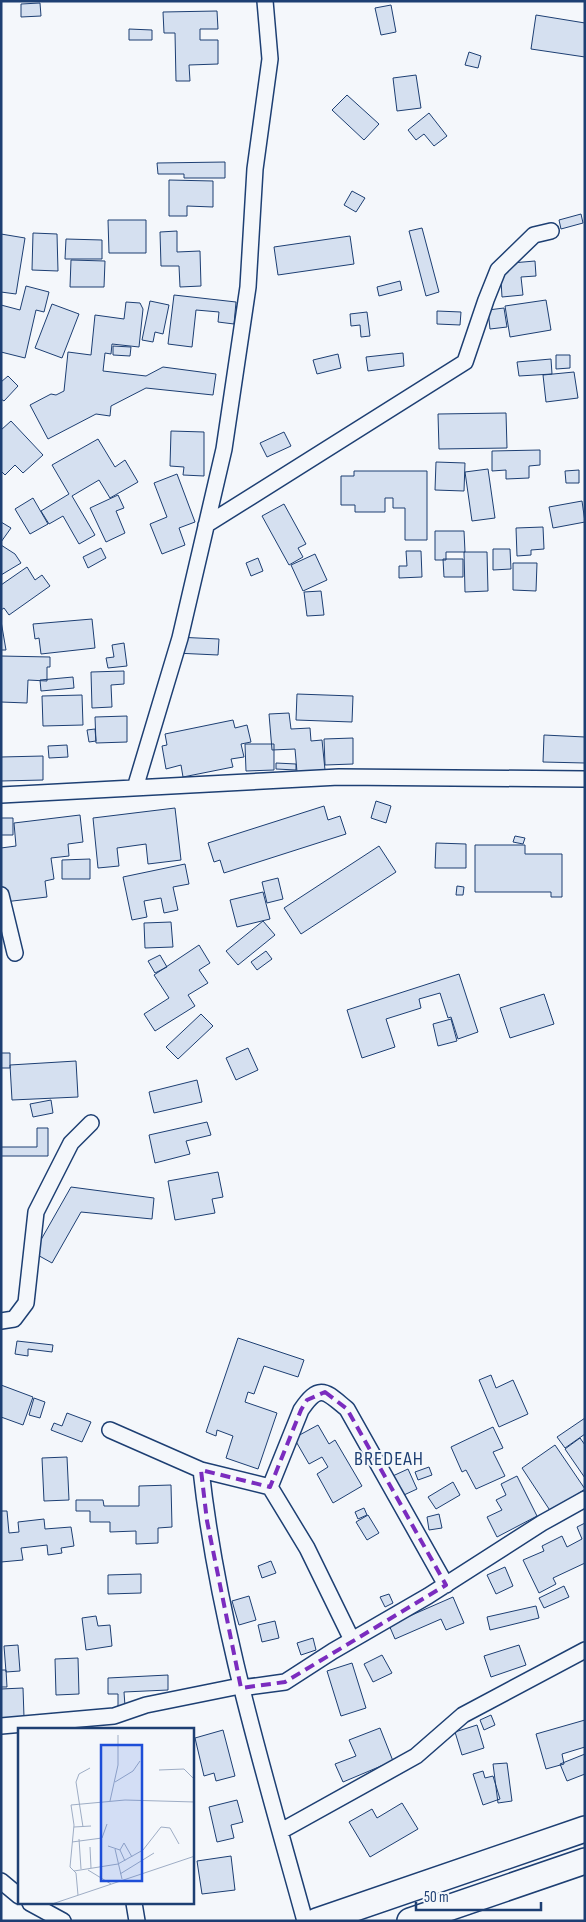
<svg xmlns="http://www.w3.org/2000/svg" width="586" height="1922" viewBox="0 0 586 1922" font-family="'Sofia Sans Condensed',sans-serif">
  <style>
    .building { fill: #d5e0f0; stroke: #1d3f73 }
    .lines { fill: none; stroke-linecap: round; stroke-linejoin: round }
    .minor-casing { stroke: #1d3f73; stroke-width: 18 }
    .trunk-casing { stroke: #1d3f73; stroke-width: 28 }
    .minor { stroke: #f4f7fb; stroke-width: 15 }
    .trunk { stroke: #f4f7fb; stroke-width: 25 }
    .marked { fill: none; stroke: #7b2cbf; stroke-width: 4; stroke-dasharray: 10 6; stroke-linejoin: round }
    .labels { text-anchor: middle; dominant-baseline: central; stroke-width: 4; stroke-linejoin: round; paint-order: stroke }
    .quarter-label { font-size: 20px; letter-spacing: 1px; fill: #1d3f73; stroke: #f4f7fb }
    .inset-road { fill: none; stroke: #9eadc5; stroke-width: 1 }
    .view { fill: #1d4ed8; fill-opacity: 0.15; stroke: #1d4ed8; stroke-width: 2.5 }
    .inset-edge { fill: none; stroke: #1d3f73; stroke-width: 2.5 }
  </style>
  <rect width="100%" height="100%" fill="#f4f7fb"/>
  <path class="building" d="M40,3l1,13 -20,1v-13z
    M391,5l5,27 -15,3 -6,-27z
    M217,11l1,18h-18v11h18v24l-29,1 1,16h-14l-1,-48h-11l-1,-21z
    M536,15l49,8v34l-54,-8z
    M129,29l23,1v10h-23z
    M469,52l12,4 -3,12 -13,-3z
    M416,75l5,33 -24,3 -4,-33z
    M347,95l32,29 -15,16 -32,-30z
    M429,113l18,23 -13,10 -10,-12 -8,6 -8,-10z
    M225,162v16h-41v-4h-26l-1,-11z
    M169,180l44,1v26l-26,-1v10h-18z
    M352,191l13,7 -9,14 -12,-7z
    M581,214l2,9 -22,6 -2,-9z
    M108,220h38v33h-37z
    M422,228l17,64 -13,4 -17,-65z
    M177,231v21l23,-1 1,35 -21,1 -1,-21h-18l-1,-34z
    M33,233l24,1 1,37 -26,-1z
    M1,234l24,4 -9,56 -15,-2z
    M350,236l4,28 -76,11 -4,-28z
    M66,239l36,1v19h-37z
    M71,260l34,1 -1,26h-34z
    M535,261l1,15 -15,1 2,18 -21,2 -2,-33z
    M400,281l2,9 -23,6 -2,-9z
    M26,286l23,6 -5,20 -8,-2 -11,48 -24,-6v-47l19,5z
    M174,295l62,7 -2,22 -16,-2 1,-10 -23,-2 -4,37 -24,-3z
    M546,300l5,30 -41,7 -5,-31z
    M150,301l19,4 -6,29 -8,-2 -2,10 -11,-2z
    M126,302l14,1 3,6 -4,38 -27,-3 -1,10 -6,-1 -2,18 43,5 17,-9 53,7 -3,21 -67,-7 -35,18 -1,10 -14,-2 -48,25 -18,-34 21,-11 5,1 8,-4 4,-39 23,3 4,-40 29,4z
    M52,304l27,10 -17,44 -27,-10z
    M504,308l3,19 -17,2 -2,-19z
    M437,311l24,1 -1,13 -23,-1z
    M367,312l3,24 -9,1 -1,-12 -9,1 -1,-12z
    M113,346l18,1 -1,9 -17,-1z
    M403,353l1,13 -36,5 -2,-14z
    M338,354l3,14 -24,6 -4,-14z
    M556,355h14v13l-14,1z
    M551,359l1,15 -33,2 -2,-14z
    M574,372l4,26 -32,4 -3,-27z
    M8,376l10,10 -14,15 -3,-2v-17z
    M506,413l1,35 -68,1 -1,-35z
    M11,421l32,34 -20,18 -8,-8 -10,10 -4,-4v-41z
    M171,431l33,1v44l-21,-1 1,-8 -14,-1z
    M284,432l7,14 -24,11 -7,-14z
    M98,439l17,28 10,-7 13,22 -28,16 -11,-18 -27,16 23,39 -16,9 -16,-28 -14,8 -8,-13 28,-17 -17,-29z
    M540,450v15l-11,1v12l-23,1v-9l-14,1v-20z
    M436,462l29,1 -1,28 -29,-1z
    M488,469l7,49 -23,3 -7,-49z
    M579,470v13h-13l-1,-12z
    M354,471h73v69h-22v-32h-12v-10h-8v14h-30v-7h-14v-29h13z
    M177,474l18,48 -16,6 6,17 -23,9 -12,-30 17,-7 -13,-34z
    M118,495l6,13 -8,3 9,22 -19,9 -16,-34z
    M33,498l15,26 -18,10 -15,-25z
    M582,501l3,21 -32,6 -4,-21z
    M284,504l22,40 -8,4 5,9 -14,8 -27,-49z
    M1,522l10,6 -10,14z
    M543,527l1,22 -13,1v5l-14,1 -1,-28z
    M435,531h29l1,21h-19v8h-11z
    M1,545l14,9 6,9 -20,12z
    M101,548l5,10 -18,10 -5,-11z
    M493,549h17l1,20 -18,1z
    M406,551h15l1,26 -23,1v-12h8z
    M464,552h23l1,39 -23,1z
    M315,554l12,26 -24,11 -12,-26z
    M258,558l5,13 -12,5 -5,-13z
    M443,559h20v18h-19z
    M513,563h24l-1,28 -23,-1z
    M27,567l8,13 7,-5 8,11 -41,29 -5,-7 -3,2v-25z
    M321,591l3,24 -17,1 -3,-24z
    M92,619l3,29 -54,6 -2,-16 -4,1 -2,-15z
    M1,621l5,29h-5z
    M176,637l43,2 -1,16 -43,-2z
    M124,643l3,23 -19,2 -2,-10 8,-1 -2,-12z
    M1,656l49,1v10h-3v14l-19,-1 -1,23 -26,-1z
    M124,671v13l-13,1 1,22 -20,1 -1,-36z
    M73,677l1,11 -33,3 -1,-11z
    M297,694l56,2 -1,26 -56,-2z
    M82,695l1,30 -40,1 -1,-30z
    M289,713l2,16 19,-1 1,13 11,-1 3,30 -28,2 -2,-23 -23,1 -3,-36z
    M127,716v26l-31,1 -1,-26z
    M233,720l2,8 12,-3 4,17 -10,2 3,13 -13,2 2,8 -50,10 -2,-12 -15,4 -4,-23 5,-1 -2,-11z
    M95,729l1,12 -7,1 -2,-12z
    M544,735l41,2v26l-42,-1z
    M353,738v26l-28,1 -1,-26z
    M245,744h29v26l-28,1z
    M67,745l1,12 -19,1 -1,-12z
    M43,756v24l-42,1v-24z
    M276,763l20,1v6l-20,-1z
    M376,801l15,5 -5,17 -15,-5z
    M324,806l4,14 12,-4 6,18 -122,39 -4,-13 -6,2 -6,-19z
    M175,808l6,52 -33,4 -2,-20 -29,4 2,18 -21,2 -5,-50z
    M80,815l3,27 -15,2 1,12 -18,2 3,21 -9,2 2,16 -43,5 -3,-20v-34l15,-2 -2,-23z
    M1,818h12v17h-12z
    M515,836l10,2 -2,6 -10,-2z
    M436,843l30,1v24h-31z
    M475,845h50v9h37v43h-11v-5h-76z
    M379,846l17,26 -95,62 -17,-26z
    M90,859v20h-28v-19z
    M185,864l4,20 -16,3 5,23 -14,3 -3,-15 -17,3 3,16 -15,3 -9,-43z
    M278,878l5,21 -16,4 -5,-21z
    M457,886l7,1 -1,8h-7z
    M263,892l7,27 -33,8 -7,-27z
    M263,921l12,14 -37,30 -12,-14z
    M171,922l2,25 -28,1 -1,-25z
    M199,945l11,18 -11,7 9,13 -20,12 7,11 -40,25 -11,-17 25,-16 -15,-23z
    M266,951l6,8 -15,11 -6,-8z
    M160,955l7,12 -12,6 -7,-12z
    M459,974l19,58 -20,7 -7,-22 -3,1 -8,-25 -21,6 2,9 -35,11 9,28 -33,11 -15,-48z
    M544,994l10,30 -44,14 -10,-30z
    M201,1014l12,12 -35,33 -12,-12z
    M451,1019l6,22 -19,5 -5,-22z
    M248,1048l10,22 -22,10 -10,-22z
    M1,1053h9v15h-9z
    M76,1061l2,36 -66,3 -2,-35z
    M197,1080l5,22 -48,11 -5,-21z
    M51,1100l2,13 -20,4 -3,-13z
    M207,1122l4,13 -25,6 4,13 -35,9 -6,-28z
    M37,1128h11v28h-47v-9h36z
    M218,1172l5,25 -11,2 3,14 -40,7 -7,-39z
    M71,1187l83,11 -2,21 -71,-7 -29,51 -18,-10v-1z
    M238,1338l66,22 -6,17 -34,-11 -10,28 -6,-2 -3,10 32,11 -19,56 -32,-11 7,-22 -16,-6 -1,6 -10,-4z
    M17,1341l36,4 -1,7 -24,-3v7l-13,-2z
    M491,1375l5,13 17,-8 15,34 -29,13 -20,-47z
    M1,1385l32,12 -10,28 -22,-8z
    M34,1398l11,4 -5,16 -11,-3z
    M67,1413l24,9 -9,20 -31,-12 3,-7 8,3z
    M585,1418v16l-20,14 -8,-11z
    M318,1425l11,19 6,-4 27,46 -29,17 -16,-29 11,-7 -6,-10 -13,7 -15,-26z
    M493,1427l10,21 -10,4 12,24 -29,13 -10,-19 -4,2 -11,-25z
    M580,1438l5,7v33l-20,-29z
    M555,1445l30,44 -34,23 -29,-44z
    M67,1457l2,43 -25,1 -2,-43z
    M429,1467l3,8 -14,5 -3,-8z
    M408,1469l9,20 -24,11 -9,-20z
    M517,1476l20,40 -40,21 -10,-20 15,-7 -6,-10 10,-5 -5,-11z
    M453,1482l7,13 -24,14 -8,-12z
    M171,1485l1,42 -14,1v15l-22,1v-13l-26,1v-10h-20v-11h-14v-11h27l1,6h35v-20z
    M364,1508l3,7 -9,4 -3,-7z
    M1,1511h6l2,22 10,-1 -1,-10 26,-3 1,10 26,-2 3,19 -13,2 1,5 -14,2 -1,-10 -26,3 2,12 -22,2z
    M439,1514l3,14 -13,2 -2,-13z
    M368,1515l11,18 -12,7 -11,-18z
    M585,1523v40l-32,15 3,6 -17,9 -16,-33 21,-9 -2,-5 20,-10 5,11 15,-8 -5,-12z
    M271,1561l5,12 -14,5 -4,-12z
    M505,1567l8,19 -17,8 -9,-19z
    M141,1574v19l-33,1v-19z
    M564,1586l5,11 -25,11 -5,-10z
    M389,1594l4,9 -8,4 -5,-10z
    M249,1596l7,24 -17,5 -7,-24z
    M453,1597l11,26 -18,7 -5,-11 -46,20 -6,-14z
    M536,1606l3,12 -49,12 -3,-13z
    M96,1616l2,10 12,-1 2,21 -26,4 -4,-32z
    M275,1621l4,17 -17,4 -4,-17z
    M313,1638l3,12 -15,5 -4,-12z
    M18,1645l2,26 -14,1 -2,-26z
    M519,1645l7,20 -35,12 -7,-21z
    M382,1655l10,18 -19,9 -9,-18z
    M78,1658l1,36 -23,1 -1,-36z
    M352,1663l14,45 -25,8 -14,-45z
    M1,1670h5l1,17h-6z
    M168,1675v15l-44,2 1,14h-7v-12h-10v-16z
    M23,1688l1,29 -23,1v-29z
    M491,1715l4,10 -11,5 -4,-10z
    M585,1720v27l-23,7 2,10 -18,5 -10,-35z
    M477,1725l7,23 -22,7 -7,-23z
    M380,1728l13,33 -50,21 -8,-18 21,-8 -7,-16z
    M223,1730l12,46 -19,5 -2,-8 -10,3 -9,-38z
    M585,1754v20l-18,7 -7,-17z
    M507,1763l5,38 -14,2 -5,-39z
    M483,1771l2,7 8,-2 7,23 -17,6 -10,-31z
    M237,1800l6,22 -12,3 3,13 -17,4 -8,-35z
    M402,1803l16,26 -48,28 -21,-35 23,-13 5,9z
    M231,1856l4,34 -33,4 -5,-33z"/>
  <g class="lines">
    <g class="minor-casing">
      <path id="minor" d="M206,525l259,-163 21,-62 12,-30 36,-35 17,-4
        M135,788l45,-150 44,-189 24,-162 7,-118 15,-110 -5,-58
        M1,795l338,-18 246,2
        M1,895l14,58
        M1,1321l13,-2 12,-16 10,-91 35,-69 20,-20
        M110,1430l91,40 69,17 37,61 45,92
        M201,1470c17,154 63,302 104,451
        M270,1487l31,-77c19,-28 25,-18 46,-1l99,176
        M241,1688l44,-6 48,-31 95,-55 114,-73 43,-24
        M1,1726l113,-10 32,-11 94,-19
        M281,1831l135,-75 47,-41 122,-65
        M1,1881l18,15
        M30,1903l33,18
        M134,1903l3,18"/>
    </g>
    <g class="trunk-casing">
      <path id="trunk" d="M317,1921l268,-92
        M410,1921l175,-60"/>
    </g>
    <use href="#minor" class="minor"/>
    <use href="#trunk" class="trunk"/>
  </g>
  <path class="marked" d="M325,1392l22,17 99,176 -161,97 -44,6 -34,-167 -6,-51 69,17 31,-77 6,-10z"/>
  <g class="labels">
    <g class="quarter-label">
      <text x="389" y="1459">BREDEAH</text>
    </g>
  </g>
  <g transform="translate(18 1728)">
    <rect width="176" height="176" fill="#f4f7fb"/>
    <path class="inset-road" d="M141,42l25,-1 11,11M97,54l18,-11 7,-10M92,73l8,-36v-30M56,99l17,-1M65,99l-7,-45 3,-8 11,-6M61,111l2,30M54,114l30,-4 5,-14M90,118l12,4 5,11M72,119l1,21M97,121l7,30M102,122l4,-7 8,14M100,136l25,-14 18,-23 9,1 9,16M70,142l23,14M56,143l44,-7M102,146l34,-21M60,167l-2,-22 -6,-6 4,-42 -3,-20 54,-5 70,2M34,176l143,-48"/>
    <path class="view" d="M83,17h41v136h-41z"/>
    <rect width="176" height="176" class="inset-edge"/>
  </g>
  <rect width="586" height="1922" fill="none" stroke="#1d3f73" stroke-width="5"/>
  <path d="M416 1902v8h125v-8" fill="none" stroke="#1d3f73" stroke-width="2.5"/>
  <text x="424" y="1902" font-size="15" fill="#1d3f73" stroke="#f4f7fb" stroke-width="4" paint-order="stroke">50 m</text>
</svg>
